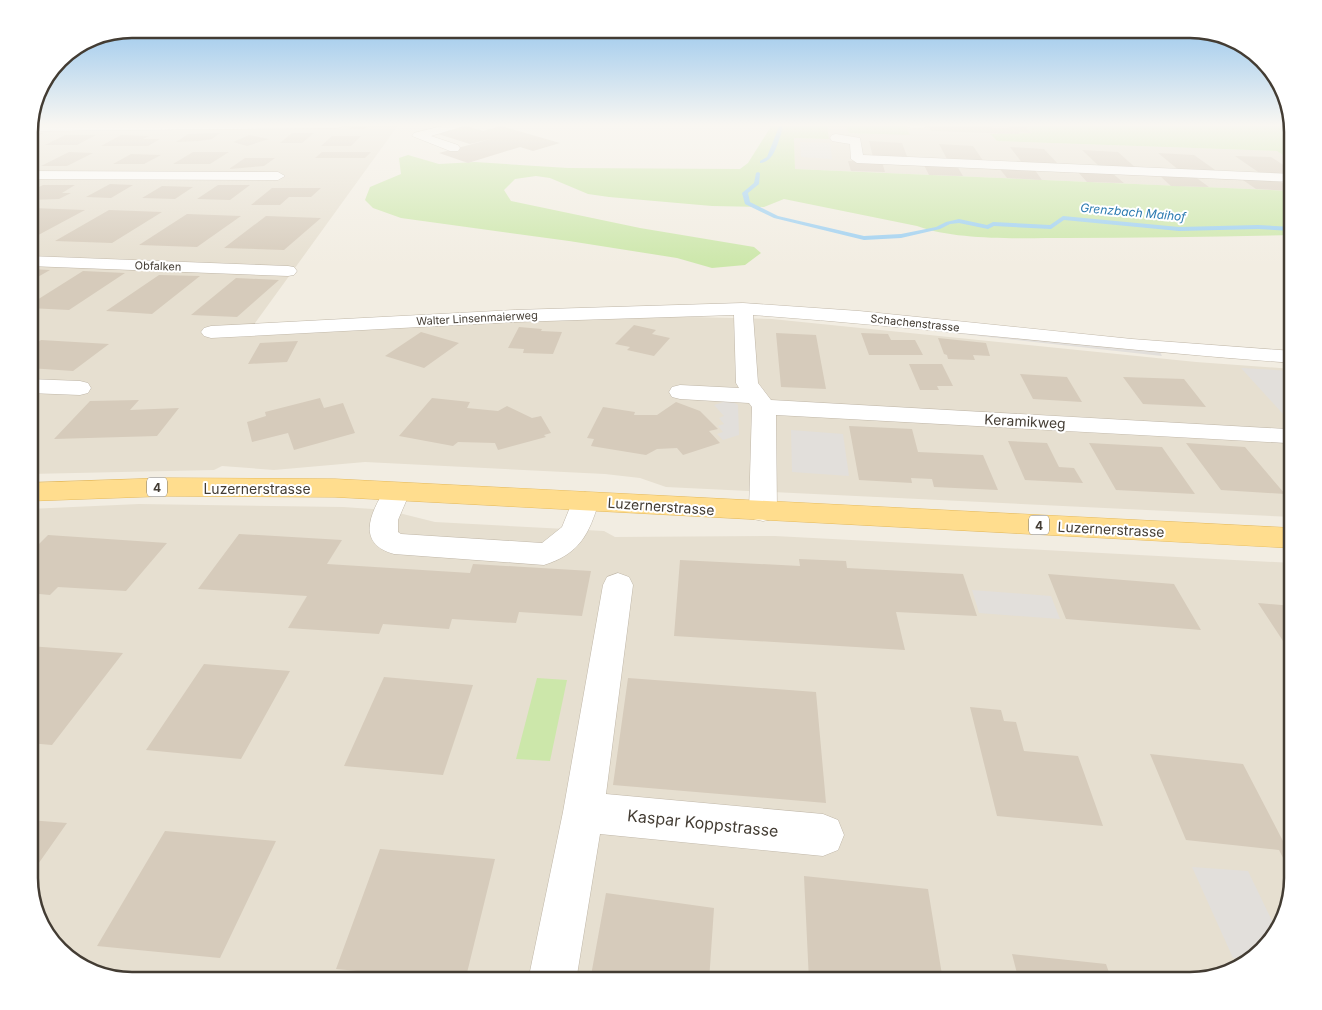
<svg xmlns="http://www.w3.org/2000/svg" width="1322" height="1010" viewBox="0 0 1322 1010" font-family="Inter,sans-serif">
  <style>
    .residential { fill: #e6dfd0 }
    .green { fill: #cce7aa }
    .parking { fill: #e2dfdb }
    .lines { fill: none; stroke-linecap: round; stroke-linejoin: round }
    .stream { fill: #9ccff1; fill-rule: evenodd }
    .building { fill: #d6cbbb }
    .minor-casing { stroke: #c0b7a8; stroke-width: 1 }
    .major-casing { stroke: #e5ba5d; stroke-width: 1 }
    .minor { fill: #fff; fill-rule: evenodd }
    .major { fill: #ffdd8e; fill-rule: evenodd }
    .labels { text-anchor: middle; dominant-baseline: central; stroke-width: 4; stroke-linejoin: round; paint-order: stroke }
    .far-street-label { font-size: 11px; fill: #433c33; stroke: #fff }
    .far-water-label { font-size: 12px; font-style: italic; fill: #2b7ab0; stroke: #fff }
    .shield { fill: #fff; stroke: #7b7670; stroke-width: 1 }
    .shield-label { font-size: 12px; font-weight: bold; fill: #433c33 }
    .street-label { font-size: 14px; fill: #433c33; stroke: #fff }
    .near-street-label { font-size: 16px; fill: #433c33; stroke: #fff }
    .rim { fill: none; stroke: #433c33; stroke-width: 2.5 }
  </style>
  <rect width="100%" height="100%" fill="#f2ede2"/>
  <path class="residential" d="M29,124h370l-146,202 393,-10 126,3 424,43 97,7v148l-627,-30 -26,-9 -35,-4 -240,-12 -91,8 -52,-4 -8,4 -185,4z
    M827,124h198l8,9 -42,2 6,6 280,10 16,11v29l-498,-22 -1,-31 35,1z
    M139,504l204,3 44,3 48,12 169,9 11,6 160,-1 518,27v316l-21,62 -36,30 -45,10h-1060l-62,-21 -30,-36 -10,-39v-376z"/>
  <path class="green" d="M770,124h57l2,15 -35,-1 1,31 498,22v44c-76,2 -152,3 -228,3 -44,0 -107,3 -148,-12l-133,-27 -20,8 -52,-1 -103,-9 -21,-3 -38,-16 -14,-2 -21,3 -11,11 7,11 129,27 114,19 7,6 -16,12 -33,3 -35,-10 -108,-17 -168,-23 -28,-10 -8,-8 5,-13 31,-13 -2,-16 9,-3 31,9 36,-2 93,6 172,1 8,-6 22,-35z
    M1026,124h266l1,38 -16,-11 -280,-10 -7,-7 42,-1z
    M846,125l60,2 4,8 -61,-2z
    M537,678l30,2 -17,81 -34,-2z"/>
  <path class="parking" d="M800,142l30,1 2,16 -31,-2z
    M862,323l298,29 2,4z
    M1241,368l52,3v54z
    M730,400l8,5 1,30 -16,5 -6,-6 6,-2 -5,-6 6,-2 -5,-6 5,-2 -10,-11z
    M791,430l52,4 6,42 -57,-4z
    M972,590l79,6 9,23 -81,-6z
    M1192,867l56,4 28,58 -4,12 -22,19 -17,-2z"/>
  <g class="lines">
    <path class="stream" d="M780,124h4c-5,13 -8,38 -24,39v-2l7,-4z
      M758,172l2,1 -1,11 -11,9 2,9 28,14 86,20 37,-2 35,-7 10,-5 13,-3 28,6 6,-3 57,3 13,-9 116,11 79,-2 35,2v4l-35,-2 -79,2 -115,-11 -13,9 -57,-3 -6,3 -29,-6 -9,1 -10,5 -39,9 -37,2 -90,-22 -29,-14 -3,-11 12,-10 2,-10z"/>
  </g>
  <path class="building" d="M355,124h15l-5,5h-16z
    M928,124l34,2 -1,-2h29l2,4h17l-3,-4h18l7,9 -12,-1 1,2 -89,-3z
    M467,126l16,5 18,-5 59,17 -27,8 -13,-4 -52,16 -29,-10 52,-14 -21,5 -32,-10z
    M29,133h15l-15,7z
    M220,133l-8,6 -12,2 -24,1 12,-8z
    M292,133h22l-12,10h-22z
    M65,135h31l-19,10h-32z
    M121,135l28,1 -6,3h17l-12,7h-47z
    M249,135l20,4 -22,7 -14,-4z
    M332,136h29l-10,10h-30z
    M869,141l33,2 6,16 -35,-2z
    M939,144l34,2 11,16 -36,-1z
    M1010,147l34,2 15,16 -36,-1z
    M1082,150l36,2 19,17 -37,-2z
    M69,152l24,1 -26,13h-26z
    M193,152h36l-19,12h-37z
    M322,152h49l-6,6h-50z
    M1158,153l36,2 24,17 -38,-1z
    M131,154l30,1 -17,9h-31z
    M1235,156l36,1 22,14v4l-32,-1z
    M245,158h30l-11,8 -35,3z
    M848,161l34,1 3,10 -34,-1z
    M924,165l33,1 6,10 -34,-1z
    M999,168l35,1 8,11 -35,-2z
    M1077,171l35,2 12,10 -37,-1z
    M1159,175l35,1 15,11 -38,-1z
    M1240,178l37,1 16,12 -37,-2z
    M110,184l23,1 -22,13 -25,-1z
    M43,185h32l-13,8h9l-12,6 -30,1v-8z
    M218,185h32l-20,15 -33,-1z
    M162,186l31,1 -18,12 -33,-1z
    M272,188h49l-10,9h-22l-9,8h-29z
    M32,208l53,2 -56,30v-30z
    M109,210l53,2 -50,31 -57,-2z
    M187,214l54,2 -44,31 -58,-2z
    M266,216l55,2 -37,32 -60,-2z
    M29,269l21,1 -21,12z
    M83,271l42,2 -56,37 -40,-2v-3z
    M159,275l41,1 -48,38 -46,-3z
    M236,278l43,2 -42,37 -46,-2z
    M634,325l22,5 -4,4 18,4 -16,18 -27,-6 3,-3 -15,-3z
    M519,327l23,2 -1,2 21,1 -9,22 -30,-1 1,-4 -16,-1z
    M421,332l38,11 -35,25 -39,-12z
    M776,333l40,2 10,54 -45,-2z
    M861,333l27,1 3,6h24l8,15h-54z
    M938,338l48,5 4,13 -17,-1 2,5 -27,-1 -1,-4 -3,-1z
    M41,340l68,4 -36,27 -44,-3v-20z
    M298,341l-11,21 -39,2 12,-21z
    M909,364h33l11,22h-16l2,4h-19z
    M1020,374l47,3 15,25 -49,-3z
    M1123,377l61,2 22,28 -63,-3z
    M320,398l4,10 19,-5 12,30 -61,17 -6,-17 -36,9 -5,-20 19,-6 -1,-4z
    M432,398l38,4 -3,6 31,3 9,-5 25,12 9,-2 10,17 -7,2 2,2 -48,13 -3,-7 -37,-1 -5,4 -54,-10z
    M139,400l-9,10 49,-2 -22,28 -103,3 36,-38z
    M676,402l24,9 18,18 -9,2 11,12 -37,12 -6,-7 -20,1 -11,6 -55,-9 3,-7 -7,-1 16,-31 32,5 -1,3h23z
    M849,426l63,3 6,23 65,3 15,35 -64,-3 -2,-8 -21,-1 1,5 -53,-3z
    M1008,441l39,2 12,24 15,1 9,15 -58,-3z
    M1089,443l73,4 33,47 -79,-4z
    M1186,443l59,4 40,47 -64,-4z
    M239,534l103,6 -15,24 143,9 3,-9 118,7 -9,45 -63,-4 -3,11 -64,-4 -3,10 -66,-5 -4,10 -91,-6 19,-32 -109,-7z
    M48,535l119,8 -41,48 -68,-4 -8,8 -21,-2v-46h7z
    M799,559l47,2 1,7 116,6 14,42 -81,-4 9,38 -231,-14 6,-76 120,6z
    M1048,574l126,10 27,46 -135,-11z
    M1258,603l35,3v44h-4z
    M29,646l94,7 -71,92 -23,-2z
    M204,664l86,7 -49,88 -95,-9z
    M384,677l89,8 -30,90 -99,-9z
    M628,678l188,14 10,111 -213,-18z
    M970,707l31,3 3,11 12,1 8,29 54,5 25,70 -106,-10z
    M1150,754l93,10 40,77 10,1v35l-14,-27 -93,-10z
    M29,820l38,3 -38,54z
    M165,831l111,10 -56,117 -123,-12z
    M380,849l115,10 -30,122 -129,-12z
    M804,876l124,13 15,92h-134z
    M606,893l108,15 -5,73h-119z
    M1012,954l94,10 6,17h-93z"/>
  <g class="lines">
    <g class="minor-casing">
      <path id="minor" d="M450,124h21l-40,12 27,9 2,3 -2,3h-8l-38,-15 2,-3z
        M903,124h25l1,1c-6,5 -20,4 -26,-1z
        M29,125l314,-1 1,1 -6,3 -309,3z
        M836,134l24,4 3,17 430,19v8l-436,-19 -6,-4 -1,-15 -18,-3 -2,-3 2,-3z
        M29,171l249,1 7,4 -7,4 -249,-1z
        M29,256l259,10 6,1 3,4 -3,4 -6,1 -259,-10z
        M743,303l116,8 273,28 161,12v12c-180,-13 -360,-35 -540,-48l5,68 13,17 515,29 7,1v12l-7,1 -510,-28 1,97 -4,7 -10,2 -10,-2 -4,-7 3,-105 -3,-4 -69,-4 -8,-2 -3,-5 3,-5 8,-2 59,3 -3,-5 -2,-68 -219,7 -304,16 -7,-2 -3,-4 3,-4 7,-2 304,-16z
        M29,379l51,2 8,2 3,5 -3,5 -8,2 -51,-2z
        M397,483l10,3 3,6 -12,28v12l3,2 141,9 20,-16 13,-32 10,-3 10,3 4,6c-10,34 -20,53 -55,64l-150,-11c-40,-11 -22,-44 -7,-68z
        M618,573l11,4 4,8 -27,209 217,20 15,6 6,15 -6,15 -15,6 -223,-22 -24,147h-48l35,-169 40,-227 4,-8z"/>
    </g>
    <g class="major-casing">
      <path id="major" d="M167,478l168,1 958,49v20l-958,-51 -168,-1 -138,5v-18z"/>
    </g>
    <use href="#minor" class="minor"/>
    <use href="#major" class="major"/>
  </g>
  <linearGradient id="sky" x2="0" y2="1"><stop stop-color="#89bfec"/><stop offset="0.47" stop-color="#f9f7f2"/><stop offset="1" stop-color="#f9f7f2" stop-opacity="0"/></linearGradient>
  <rect width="1322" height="266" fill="url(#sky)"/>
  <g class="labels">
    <g class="far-street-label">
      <text transform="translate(158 266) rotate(2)">Obfalken</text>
      <text transform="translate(477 318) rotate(-3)">Walter Linsenmaierweg</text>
      <text transform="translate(915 323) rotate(6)">Schachenstrasse</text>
    </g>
    <g class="far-water-label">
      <text transform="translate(1133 212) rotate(5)">Grenzbach Maihof</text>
    </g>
    <g class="shield">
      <rect x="147" y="477.5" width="20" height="19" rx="4"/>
      <rect x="1029" y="515.5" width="20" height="19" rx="4"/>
    </g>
    <g class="shield-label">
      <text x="157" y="487">4</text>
      <text x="1039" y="525">4</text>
    </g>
    <g class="street-label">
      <text transform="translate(1025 421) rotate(3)">Keramikweg</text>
      <text x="257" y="488">Luzernerstrasse</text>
      <text transform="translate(661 506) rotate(4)">Luzernerstrasse</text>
      <text transform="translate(1111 529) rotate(3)">Luzernerstrasse</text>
    </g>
    <g class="near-street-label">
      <text transform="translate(703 823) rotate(6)">Kaspar Koppstrasse</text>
    </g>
  </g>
  <path d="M0 0H1322V1010H0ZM132 38H1190A94 94 0 0 1 1284 132V878A94 94 0 0 1 1190 972H132A94 94 0 0 1 38 878V132A94 94 0 0 1 132 38Z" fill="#fff" fill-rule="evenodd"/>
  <path class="rim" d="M132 38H1190A94 94 0 0 1 1284 132V878A94 94 0 0 1 1190 972H132A94 94 0 0 1 38 878V132A94 94 0 0 1 132 38Z"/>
</svg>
